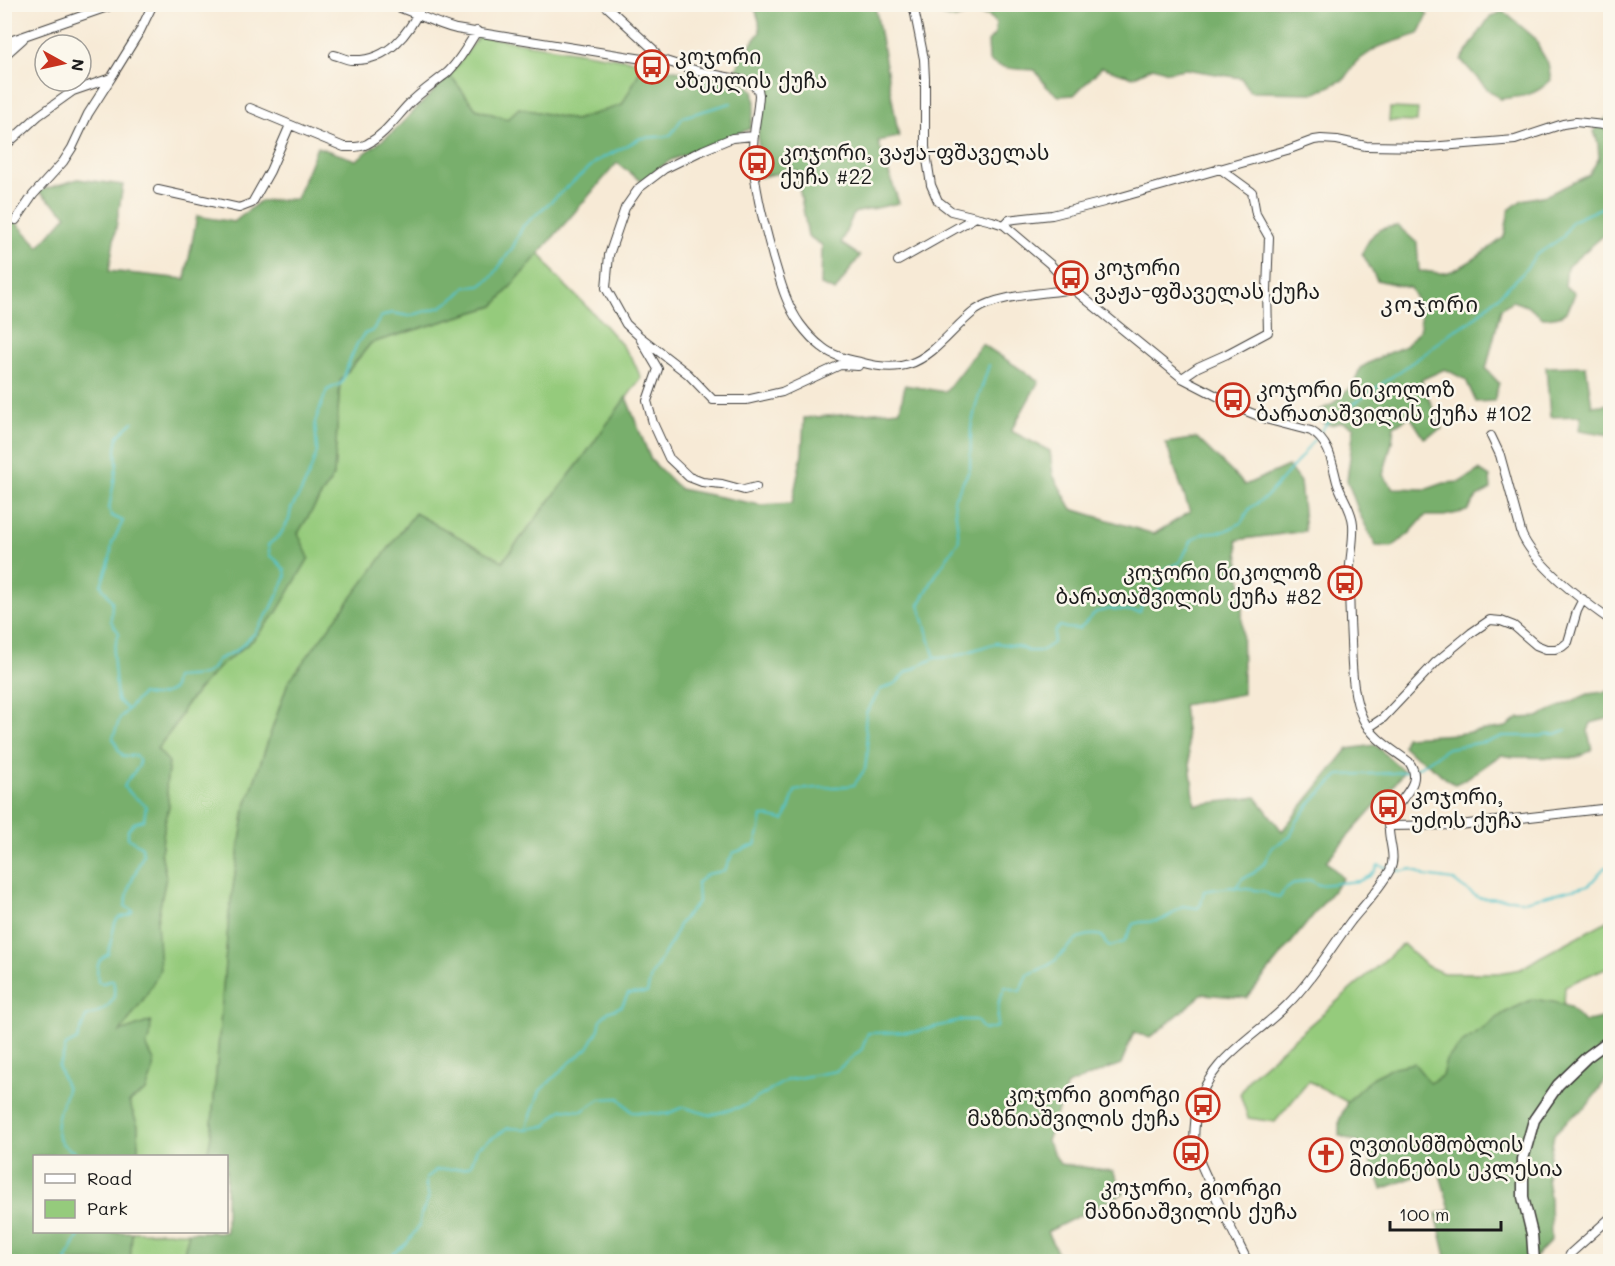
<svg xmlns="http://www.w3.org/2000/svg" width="1615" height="1266" viewBox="0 0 1615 1266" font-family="Mali,'Noto Sans Georgian',sans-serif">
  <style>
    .green { fill: #95cb7c; stroke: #58744c; stroke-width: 1.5 }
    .forest { fill: #78af6c; stroke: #4a6644; stroke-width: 1.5 }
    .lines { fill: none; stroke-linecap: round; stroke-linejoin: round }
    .stream { stroke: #56c4ca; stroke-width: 2 }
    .street-casing { stroke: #3d3b38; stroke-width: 10 }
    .secondary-casing { stroke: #3d3b38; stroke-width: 13 }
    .street { stroke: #fff; stroke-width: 8 }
    .secondary { stroke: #fff; stroke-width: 10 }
    .labels { text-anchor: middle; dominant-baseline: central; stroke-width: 5; stroke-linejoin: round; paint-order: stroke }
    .poi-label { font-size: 21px; fill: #1c1c1c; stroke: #fbf7ec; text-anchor: start }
    .neighbourhood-label { font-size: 22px; letter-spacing: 1.5px; fill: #1c1c1c; stroke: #fbf7ec }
  </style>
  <rect width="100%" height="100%" fill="#fbf7ec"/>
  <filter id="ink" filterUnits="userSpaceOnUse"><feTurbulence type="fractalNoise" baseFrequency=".0167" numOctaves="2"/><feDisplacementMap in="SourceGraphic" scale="12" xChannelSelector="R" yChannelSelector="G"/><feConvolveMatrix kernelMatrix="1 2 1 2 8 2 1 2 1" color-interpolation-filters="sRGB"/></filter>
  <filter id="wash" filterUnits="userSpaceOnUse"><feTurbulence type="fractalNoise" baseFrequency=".008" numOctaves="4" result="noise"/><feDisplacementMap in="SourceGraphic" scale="24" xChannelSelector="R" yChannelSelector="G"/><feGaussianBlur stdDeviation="1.35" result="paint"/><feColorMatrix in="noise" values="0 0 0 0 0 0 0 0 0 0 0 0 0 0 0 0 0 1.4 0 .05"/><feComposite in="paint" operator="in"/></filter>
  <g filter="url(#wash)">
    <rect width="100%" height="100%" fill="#f7ead6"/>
    <path class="green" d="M479,36l157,25 5,8 -19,36 -47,15 -56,-12 -12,11 -31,-10 -26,-34z
      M1390,108l28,1 -1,13 -28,-1z
      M539,252l16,23 45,45 21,24 12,16 8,18 -59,81 -79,102 -215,121 -43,127 -16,105 -18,222 -4,20h-69v-30l-9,-24 17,-11 6,-17 2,-13 -8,-16 5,-24 -32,12 26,-36 12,-58v-18l9,-44 -5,-24 4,-32 4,-15 -3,-21 3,-22 -12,-14 19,-25 9,-18 15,-18 19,-21 34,-27 45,-107 36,-58 6,-94 31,-38 123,-37z
      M1607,921l3,1v44l-45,20 -1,19 -11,-3c-32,13 -85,27 -105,57 -4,4 -4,12 -6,17l-12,7 -56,-6 -27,25 -38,-21 -34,41 -27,-4 -8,-24 11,-18 152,-132 24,22 16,7h56l22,-4 19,-12z
      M132,1232h57l-7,29 -52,1z"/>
    <path class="forest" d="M754,5h121l24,132 -21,4 21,62 -45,10 -13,30 19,13 -25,35 -14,-6 1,-40 -14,-9 -12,-66 -37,7 -1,-52 9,-33c-8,-17 -15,-16 -32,-19l8,-19 17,-22 -1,-11z
      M1420,5l8,10 -9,19 -41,13 -22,15 -11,17 -29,14 -66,-1 -9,-14 -56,-9 -17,3 -15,-5 -20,10 -31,-10 -28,28 -15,1 -12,-9 -12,-17c-15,-1 -33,0 -46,-9l-1,-19 7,-8 1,-11 -7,-7 -17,-3 -17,6 -12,-3 -3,-11z
      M1503,11l33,28 3,9 9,15 3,17c-16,16 -29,17 -51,19l-14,-11 -25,-28 28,-42z
      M636,61l13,4 95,18 9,7 2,14 -5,25 -79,31 -30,21 -24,-18 -123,143 -123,37 -31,38 -6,94 -36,58 11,25 -32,54 -24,28 -34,27 -19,21 -15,18 -9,18 -19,25 12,13 -3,23 3,21 -4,15 -4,32 5,24 -9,44 3,49 -15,27 -25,35 31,-11 -1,17 -4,7 8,16 -2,13 -6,17 -17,11 9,24v30h-104v76h98l-2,29 -125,1v-1035l8,-8 26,28 28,-32 -29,-24 40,-12 45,6 -14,86 76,8 12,-63 37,6 26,-21 36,-2 21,-52 39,13 37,-28 57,-57 26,34 31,10 12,-11 56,12 47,-15 19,-36z
      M1610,101v129l-43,37 -2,19 10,7c-8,21 -9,24 -32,25l-16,-12 -15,-5 -11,8 -15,60 13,14 -5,18 -18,1 -10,-22 -21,-11 -24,11 21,49 -18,9 -14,-22 -16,10 -2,16 -9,33 10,13 34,1 17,-6 16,-1 19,-12 11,7 1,12 -14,8 -10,14 -23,5h-19l-16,18 -17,13 -16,-1 -16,-31 -13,-35 7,-53 -12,-5 -11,3 -8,-2 -5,-12 13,-6 23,-21 6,-16 16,-9 31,-14 13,-16 1,-16 -6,-16 -5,-9 -33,-8 -15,-27c10,-19 13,-26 36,-27l19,17 2,28c8,0 16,2 24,2 14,0 50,-27 61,-36l5,-27 13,-10 25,-5 42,-20 10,-17 -1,-14 -4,-13 15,-16v-13z
      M982,344l57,37 -28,50 39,20 3,24 19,34 82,25 36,-22 -24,-69 31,-5 48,47 43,-19 12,16 5,49 -68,9 5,50 1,104 -60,11 12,100 61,-8 26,34 66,-82 27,-4 29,26 -10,14 -68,76 17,17 -96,120 -44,-4 -53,44 -16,-6 -13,32 -54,21 -20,56 13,23 53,7 11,22 -77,39 15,29h-880l7,-29h37v-76h-19l4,-20 18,-222 16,-105 43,-127 127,-169 88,48 79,-102 44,-62 25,63 29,29 81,16 31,-2 10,-49 2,-36 96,-8 5,-25 40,7z
      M1586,366l6,40 18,-2v31l-31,-5 2,-14 -31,1 -4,-50z
      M1610,691v27l-19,5 -3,8 4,19 -16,8 -63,-1 -12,-2c-16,10 -29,22 -46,29 -9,-3 -12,-8 -19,-14 -11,-9 -23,-14 -33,-24l2,-9 51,-3 50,-7 13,-9 18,-1 51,-23z
      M1533,999l20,3 17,5 14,15 26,-6v59l-2,2 -21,29 -19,14 -14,14 -4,22 -3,23 3,18 1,44 -20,20h-84l-11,-47 14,-4 -12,-42 -56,21 -13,-31 -12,-16 -18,-7v-14l8,-19 13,-13 14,-12 20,-10 20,-4 16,20 12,-7 4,-16 17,-18 17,-11 24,-18z"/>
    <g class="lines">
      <path class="stream" d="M1319,434l9,-12 99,-70 24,-20 20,-11 51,-47 14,-19 27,-18 9,-16 38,-17
        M935,658l-16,-53 16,-29 24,-36 -5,-41 16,-30 1,-41 5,-23 13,-40
        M127,709l-10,-9 -4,-47 6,-20 -8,-12 1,-20 -11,-16 9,-26 2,-16 11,-22 -11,-5 -3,-7 8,-45 -1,-14 2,-14 15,-14
        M1393,870l10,1 9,-2 13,7 28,4 9,7 17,11 32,1 13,2 65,-16 15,-17 6,-3
        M1235,888l8,-10 11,-5 10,-10 8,-16 18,-10 6,-14 14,-19 29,-29 54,-2 16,-2 10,-4 29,-19 42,-7 13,-5h39l4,-2h10l10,-4
        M526,1129l14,-38 27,-26 21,-17 11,-19 2,-10 7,-7 14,-6 6,-12 19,-1 4,-17 19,-32 10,-21 18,-21 -1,-19 10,-9 17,-3 9,-18 22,-8 5,-16 2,-13c8,0 14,3 22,4l5,-11 6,-18c20,-5 39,-2 59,-6l11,-16 3,-21 -3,-22 1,-13 14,-23 16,-7 11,-11 28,-14 17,-1 44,-14 21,3 11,5h13l12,-8 2,-12 5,-5 6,2 13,1 17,-17 15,-3 29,3 3,-13 4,-6h12l5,-23 16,-8 12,-22 12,-7 21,-2 16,-8 9,-15 16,-11 32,-36 17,-23
        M79,1156l-2,-2c-5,-4 -13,-7 -16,-12 -11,-15 2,-38 6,-53l-9,-23 4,-7 4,-13 11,-6 9,-23c19,-7 33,-13 27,-37l-10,3 -5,-1c-1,-13 -3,-21 10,-28l7,-31 3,-5 11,-3 4,-4 -8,-5 5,-21 13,-30 -1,-8 -14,-9v-8l6,-7 10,-3 2,-14 -14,-11 -8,-8 3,-6 12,-15v-7l-5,-4 -10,2 -5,-6 -6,-13 7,-20 22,-24c10,4 22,2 31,-5l2,-12 28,-2 9,-6 5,-9 19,-9 18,-17 17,-25 15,-32 -1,-7 -10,-11 -5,-3 -2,-11 12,-10 9,-15 2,-11 10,-17 9,-20 7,-20 -2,-30 12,-32 15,-7 5,-16 10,-23 7,-10 8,-3 9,-14 11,-4 17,3 32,-9 16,-11 9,-9 14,-1 12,-9 21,-30 10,-21 74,-65 44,-23 29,-2 13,-19 48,-14
        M68,1262l-2,-2c6,-9 10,-22 16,-28
        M385,1262v-2l22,-17 12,-17 2,-11 8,-18 -3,-11v-7l10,-9 28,-2 7,-3 6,-17 31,-20 18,1 20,-3 8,-10 9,-7 19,2 18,-12 19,-1 13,14 35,2 16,-7 27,8 34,-9 43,-26 49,-9 26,-22 6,-16 47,-1 48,-12h13l8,10 13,-3 2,-26 6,-14 15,4 7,-16c8,-4 19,-7 26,-13 16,-12 24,-33 49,-26l4,8 5,2 13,-4 9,-18c11,-4 14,-1 24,-3 9,-1 18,-9 25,-15l16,2 3,-4 3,-13 26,-4 33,4 7,4 10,2c7,-13 17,-14 30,-17l9,5 40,-4 11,-5 5,-5 3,-6 10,3"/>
    </g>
  </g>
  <g filter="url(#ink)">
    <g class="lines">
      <g class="street-casing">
        <path id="street" d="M389,4c23,7 44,19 67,25l193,31 10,-1
          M604,4l49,45 6,10 42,13 46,9 11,8 1,6c-1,20 -7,39 -6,59 1,35 11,69 20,103 7,23 13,48 27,67 6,8 14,17 22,23 11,9 24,12 38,15 14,4 34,7 49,2 26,-8 45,-38 67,-54 24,-16 68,-16 97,-21
          M913,4l11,55 1,20v68l6,38 7,16 13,10 41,10 12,4 46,39 23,25 109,89 64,33 23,9 42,11c19,11 21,32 26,51 4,14 15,27 16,42 1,14 -2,28 -3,41 -2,26 0,52 1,77 1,25 1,54 12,77 9,19 29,30 46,43 16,22 -10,35 -18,55 -7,18 7,36 -1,53 -10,19 -26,35 -39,51 -21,28 -39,59 -64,84 -34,34 -82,55 -91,109 -1,11 -3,21 -1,32 2,12 8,23 13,34 12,27 26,54 40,82
          M4,43l112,-39
          M334,55c6,1 12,5 18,5 36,2 57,-27 71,-56
          M4,56l19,-17
          M250,108l94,39c8,0 16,1 23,-3 17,-9 28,-25 40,-38 12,-13 26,-22 40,-33 12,-11 21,-28 30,-42
          M754,136l-22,2 -29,12 -39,19 -25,19 -14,20 -16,47 -3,33 20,36 13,12 49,38 25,26h33l36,-8 58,-27 18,1
          M4,147l34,-31 35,-25 38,-13 29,-47 13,-27
          M158,190l81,18 13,-5 18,-32 20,-46
          M16,220l17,-25 30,-33 9,-14 16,-34 23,-36
          M1004,225l5,-5 6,-1 37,-4 52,-13 183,-52 27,-10 7,-1 16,1 29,6 63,1 86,-7 48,-16 13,-2 27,3 7,3
          M898,261l78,-44
          M641,340l17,29 -11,32 6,22 16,35 20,19 13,5 20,2 22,6 12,-3
          M1182,378l16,-11 29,-13 41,-22 -1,-42 2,-53 -13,-23 -4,-22 -33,-24
          M1491,436l9,19 22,80c14,31 61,66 88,85
          M1368,728l15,-10 53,-56 35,-29 19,-13 11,1 13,5 22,19 10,4h9l7,-2 6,-5 9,-31 6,-12
          M1388,826l71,-1 151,-17
          M1566,1262l5,-9 39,-35"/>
      </g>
      <g class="secondary-casing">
        <path id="secondary" d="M1534,1262l-2,-28 -9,-37v-38l11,-39 24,-35 29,-28 23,-17"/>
      </g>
      <use href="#street" class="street"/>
      <use href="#secondary" class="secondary"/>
    </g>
  </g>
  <defs>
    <g id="bus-ring" transform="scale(1.725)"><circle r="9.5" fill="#fbf7ec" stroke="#c8321e" stroke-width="1.5"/><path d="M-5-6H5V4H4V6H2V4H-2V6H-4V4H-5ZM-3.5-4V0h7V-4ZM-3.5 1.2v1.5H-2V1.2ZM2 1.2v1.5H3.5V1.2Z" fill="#c8321e"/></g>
    <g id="church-ring" transform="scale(1.725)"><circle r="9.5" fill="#fbf7ec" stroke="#c8321e" stroke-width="1.5"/><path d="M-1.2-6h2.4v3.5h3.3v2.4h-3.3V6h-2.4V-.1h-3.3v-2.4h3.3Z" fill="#c8321e"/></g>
  </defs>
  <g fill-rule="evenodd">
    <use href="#bus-ring" x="652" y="67"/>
    <use href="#bus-ring" x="757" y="163"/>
    <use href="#bus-ring" x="1071" y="278"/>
    <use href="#bus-ring" x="1233" y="400"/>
    <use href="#bus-ring" x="1345" y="583"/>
    <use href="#bus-ring" x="1388" y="807"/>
    <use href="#bus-ring" x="1203" y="1105"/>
    <use href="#bus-ring" x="1191" y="1153"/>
    <use href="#church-ring" x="1326" y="1155"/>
  </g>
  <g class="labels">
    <g class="poi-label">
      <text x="675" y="55">კოჯორი<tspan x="675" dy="24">აზეულის ქუჩა</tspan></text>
      <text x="780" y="151">კოჯორი, ვაჟა-ფშაველას<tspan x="780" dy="24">ქუჩა #22</tspan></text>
      <text x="1094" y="266">კოჯორი<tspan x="1094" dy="24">ვაჟა-ფშაველას ქუჩა</tspan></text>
      <text x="1256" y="388">კოჯორი ნიკოლოზ<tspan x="1256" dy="24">ბარათაშვილის ქუჩა #102</tspan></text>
      <text x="1322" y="571" text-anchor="end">კოჯორი ნიკოლოზ<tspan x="1322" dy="24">ბარათაშვილის ქუჩა #82</tspan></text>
      <text x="1411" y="795">კოჯორი,<tspan x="1411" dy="24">უძოს ქუჩა</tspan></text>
      <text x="1180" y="1093" text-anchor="end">კოჯორი გიორგი<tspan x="1180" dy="24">მაზნიაშვილის ქუჩა</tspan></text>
      <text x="1349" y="1143">ღვთისმშობლის<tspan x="1349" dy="24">მიძინების ეკლესია</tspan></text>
      <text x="1191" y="1186" text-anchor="middle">კოჯორი, გიორგი<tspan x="1191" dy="24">მაზნიაშვილის ქუჩა</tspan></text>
    </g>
    <g class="neighbourhood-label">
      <text x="1430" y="303">კოჯორი</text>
    </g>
  </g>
  <rect width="1615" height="1266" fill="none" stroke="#fbf7ec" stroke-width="24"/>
  <rect x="33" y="1155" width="195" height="78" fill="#fbf7ec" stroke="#a29f99" stroke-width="1.5"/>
  <rect x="45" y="1174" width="30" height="9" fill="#ffffff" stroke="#a29f99" stroke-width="1.5"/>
  <text x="87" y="1185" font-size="18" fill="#1c1c1c">Road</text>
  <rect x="45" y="1200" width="30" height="18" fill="#95cb7c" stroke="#a29f99" stroke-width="1.5"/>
  <text x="87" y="1215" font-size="18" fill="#1c1c1c">Park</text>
  <g transform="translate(63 63) rotate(98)"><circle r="28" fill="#fbf7ec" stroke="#a29f99" stroke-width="1.5"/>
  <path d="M0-4.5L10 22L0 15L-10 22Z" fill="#c8321e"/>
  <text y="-9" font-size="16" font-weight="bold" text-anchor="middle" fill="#1c1c1c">N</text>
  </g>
  <path d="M1390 1221v9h111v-9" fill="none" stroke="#1c1c1c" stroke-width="3"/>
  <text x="1399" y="1221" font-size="18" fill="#1c1c1c" stroke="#fbf7ec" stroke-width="4.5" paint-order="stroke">100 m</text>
</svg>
